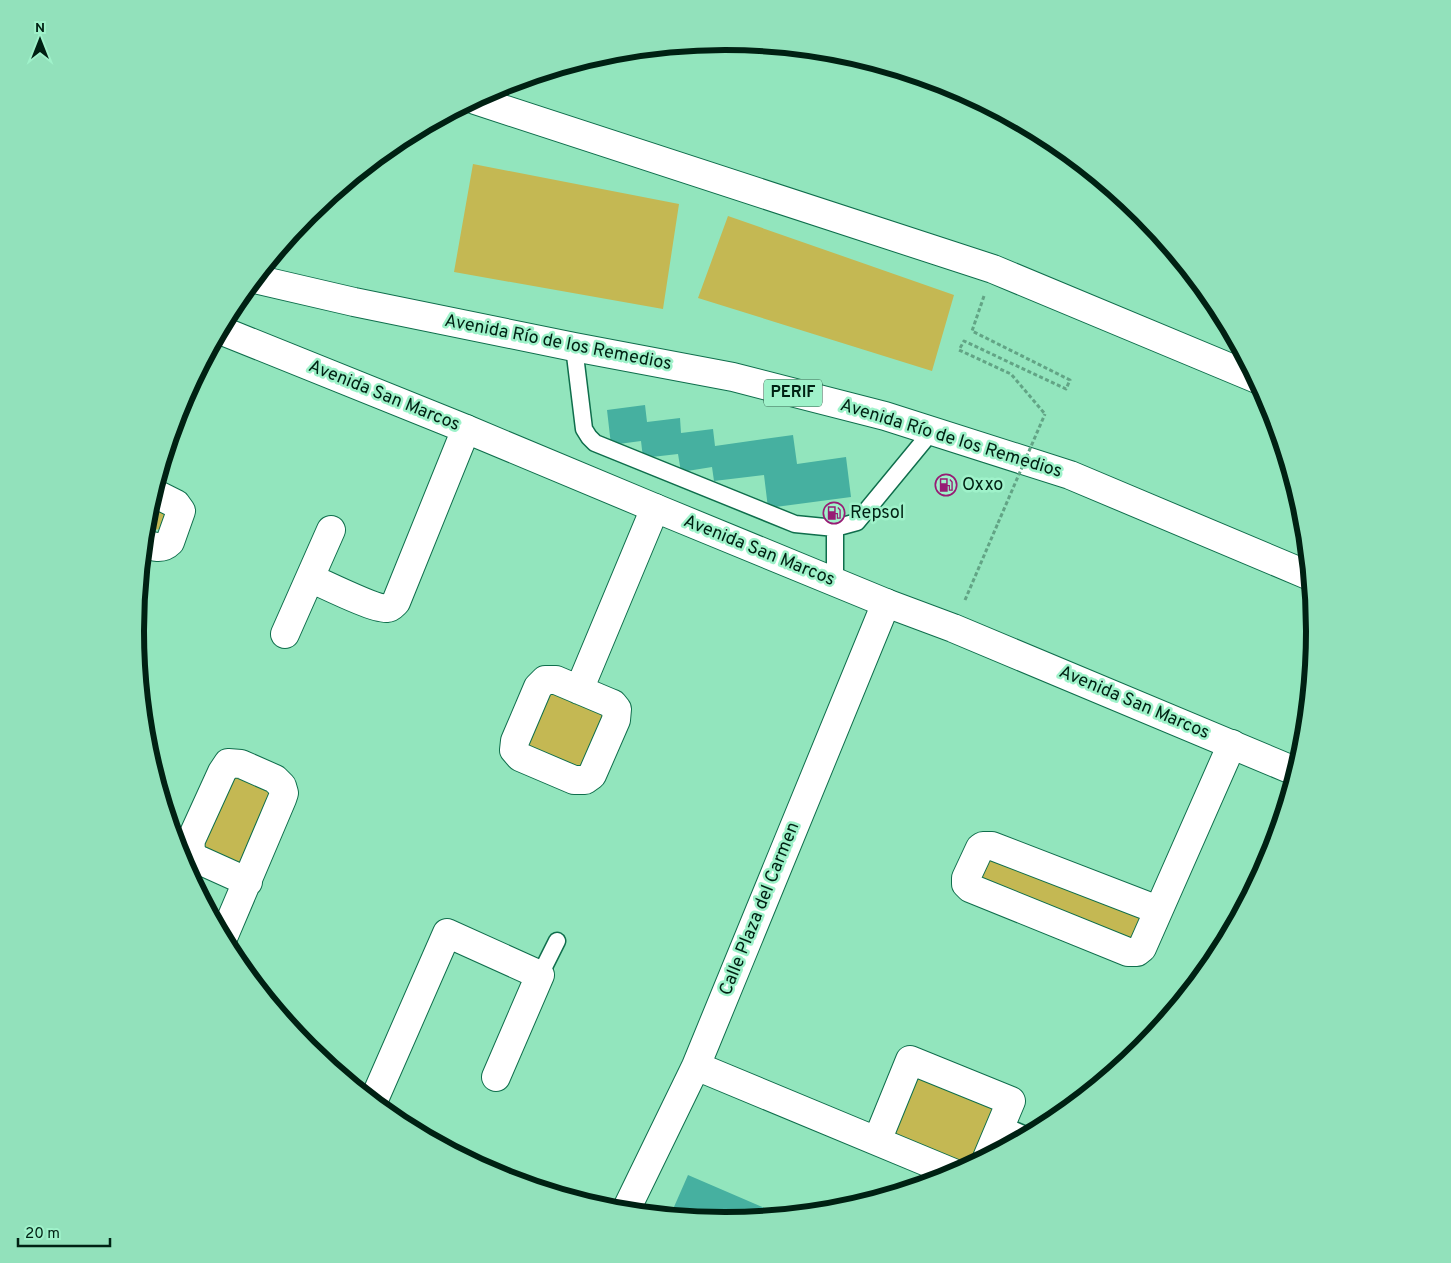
<svg xmlns="http://www.w3.org/2000/svg" width="1451" height="1263" viewBox="0 0 1451 1263" font-family="Overpass,sans-serif">
  <style>
    .green { fill: #c4b853 }
    .building { fill: #46b0a0 }
    .lines { fill: none; stroke-linecap: round; stroke-linejoin: round }
    .lane-casing { stroke: #0f6e4c; stroke-width: 19 }
    .street-casing { stroke: #0f6e4c; stroke-width: 30 }
    .secondary-casing { stroke: #0f6e4c; stroke-width: 30 }
    .highway-casing { stroke: #0f6e4c; stroke-width: 30 }
    .path { stroke: #62a485; stroke-width: 3; stroke-dasharray: 4 2.5; stroke-linecap: butt }
    .lane { stroke: #fff; stroke-width: 16 }
    .street { stroke: #fff; stroke-width: 28 }
    .secondary { stroke: #fff; stroke-width: 28 }
    .highway { stroke: #fff; stroke-width: 28 }
    .path-bridge { stroke: #62a485; stroke-width: 3; stroke-dasharray: 4 2.5; stroke-linecap: butt }
    .labels { text-anchor: middle; dominant-baseline: central; stroke-width: 5; stroke-linejoin: round; paint-order: stroke }
    .shield { fill: #9ff2ca; stroke: #30604a; stroke-width: 1 }
    .shield-label { font-size: 16px; font-weight: bold; fill: #002113 }
    .street-label { font-size: 18px; fill: #002113; stroke: #9ff2ca }
    .poi-label { font-size: 18px; fill: #002113; stroke: #9ff2ca; text-anchor: start }
    .rim { fill: none; stroke: #002113; stroke-width: 6 }
  </style>
  <rect width="100%" height="100%" fill="#92e5bd"/>
  <path class="green" d="M473,164l206,40 -16,105 -209,-37z
    M728,216l226,79 -22,76 -234,-73z
    M150,504l13,6 3,7 -6,12 -6,1 -8,-4 1,-10z
    M549,692l56,23 -24,55 -56,-23z
    M232,773l43,19 -35,76 -42,-20z
    M984,850l162,66 -13,31 -162,-66z
    M920,1074l74,31 -26,63 -74,-31z"/>
  <path class="building" d="M645,405l2,17 33,-4 1,15 32,-4 2,17 78,-11 4,29 49,-7 5,40 -83,11 -4,-33 -50,6 -2,-14 -31,5 -3,-18 -35,4 -2,-17 -30,4 -4,-35z
    M688,1175l95,41 -57,6 -56,-6z"/>
  <g class="lines">
    <g class="lane-casing">
      <path id="lane" d="M574,347l10,82 5,8 6,6 200,81 40,4 22,-6 75,-91
        M835,582v-54
        M540,975l17,-34
        M1002,1125l26,11"/>
    </g>
    <g class="street-casing">
      <path id="street" d="M144,543c9,4 18,7 26,-1l11,-31 -5,-7 -22,-11
        M310,578c14,6 66,32 77,30 4,0 6,-3 9,-6l70,-173
        M285,634l46,-104
        M545,680h11l52,22 5,2 4,5 -1,11 -24,55 -7,5h-11l-54,-23 -6,-7 1,-9 23,-54z
        M579,690l76,-182
        M1158,910l-166,-64h-9l-3,2 -14,30v6l4,4 158,64h9l5,-4 90,-204
        M223,938l59,-139 2,-6 -2,-7 -7,-7 -34,-15 -13,-1 -6,9 -31,68c-1,9 0,14 6,19l51,23
        M696,1066l260,108
        M373,1102l74,-169 93,42 -44,102
        M877,1141l33,-81 101,41 -24,57
        M625,1212l71,-146 190,-463"/>
    </g>
    <g class="secondary-casing">
      <path id="secondary" d="M220,330l246,99 189,79 231,95 67,25 344,144"/>
    </g>
    <g class="highway-casing">
      <path id="highway" d="M475,100l518,169 264,110
        M255,279l99,23 220,45 159,30 152,39 185,59 240,101"/>
    </g>
    <path class="path" d="M984,296l-12,35 98,49 -4,9 -102,-48 -5,9 52,24 34,40
      M965,600l33,-77"/>
    <use href="#lane" class="lane"/>
    <use href="#street" class="street"/>
    <use href="#secondary" class="secondary"/>
    <use href="#highway" class="highway"/>
    <path class="path-bridge" d="M998,523l47,-109"/>
  </g>
  <defs>
    <g id="fuel-ring" transform="scale(1.125)"><circle r="9.5" fill="#9ff2ca" stroke="#971b74" stroke-width="1.5"/><path d="M-5.5-6h7V0h2V4h1.3V-2.5L3-4.5l.8-.8L6-3V5H2.5V1h-1V6h-7ZM-4.2-4.7v3.2H.2V-4.7Z" fill="#971b74"/></g>
  </defs>
  <g fill-rule="evenodd">
    <use href="#fuel-ring" x="946" y="485"/>
    <use href="#fuel-ring" x="834" y="513"/>
  </g>
  <g class="labels">
    <rect class="shield" x="764" y="379.5" width="58" height="27" rx="4"/>
    <g class="shield-label">
      <text x="793" y="393">PERIF</text>
    </g>
    <g class="street-label">
      <text transform="translate(558 343) rotate(11)">Avenida Río de los Remedios</text>
      <text transform="translate(384 396) rotate(22)">Avenida San Marcos</text>
      <text transform="translate(951 439) rotate(17)">Avenida Río de los Remedios</text>
      <text transform="translate(759 551) rotate(22)">Avenida San Marcos</text>
      <text transform="translate(1134 703) rotate(23)">Avenida San Marcos</text>
      <text transform="translate(760 909) rotate(-68)">Calle Plaza del Carmen</text>
    </g>
    <g class="poi-label">
      <text x="962" y="485">Oxxo</text>
      <text x="850" y="513">Repsol</text>
    </g>
  </g>
  <path d="M0 0H1451V1263H0ZM144 631a581 581 0 1 1 1162 0a581 581 0 1 1-1162 0Z" fill="#92e1bb" fill-rule="evenodd"/>
  <path class="rim" d="M144 631a581 581 0 1 1 1162 0a581 581 0 1 1-1162 0Z"/>
  <g transform="translate(40 40)" stroke="#9ff2ca" stroke-width="4" paint-order="stroke">
  <path d="M0-4L9 19L0 12L-9 19Z" fill="#002113"/>
  <text y="-8" font-size="14" font-weight="bold" text-anchor="middle" fill="#002113">N</text>
  </g>
  <path d="M18 1238v8h92v-8" fill="none" stroke="#002113" stroke-width="2.5"/>
  <text x="25" y="1238" font-size="15" fill="#002113" stroke="#9ff2ca" stroke-width="4" paint-order="stroke">20 m</text>
</svg>
